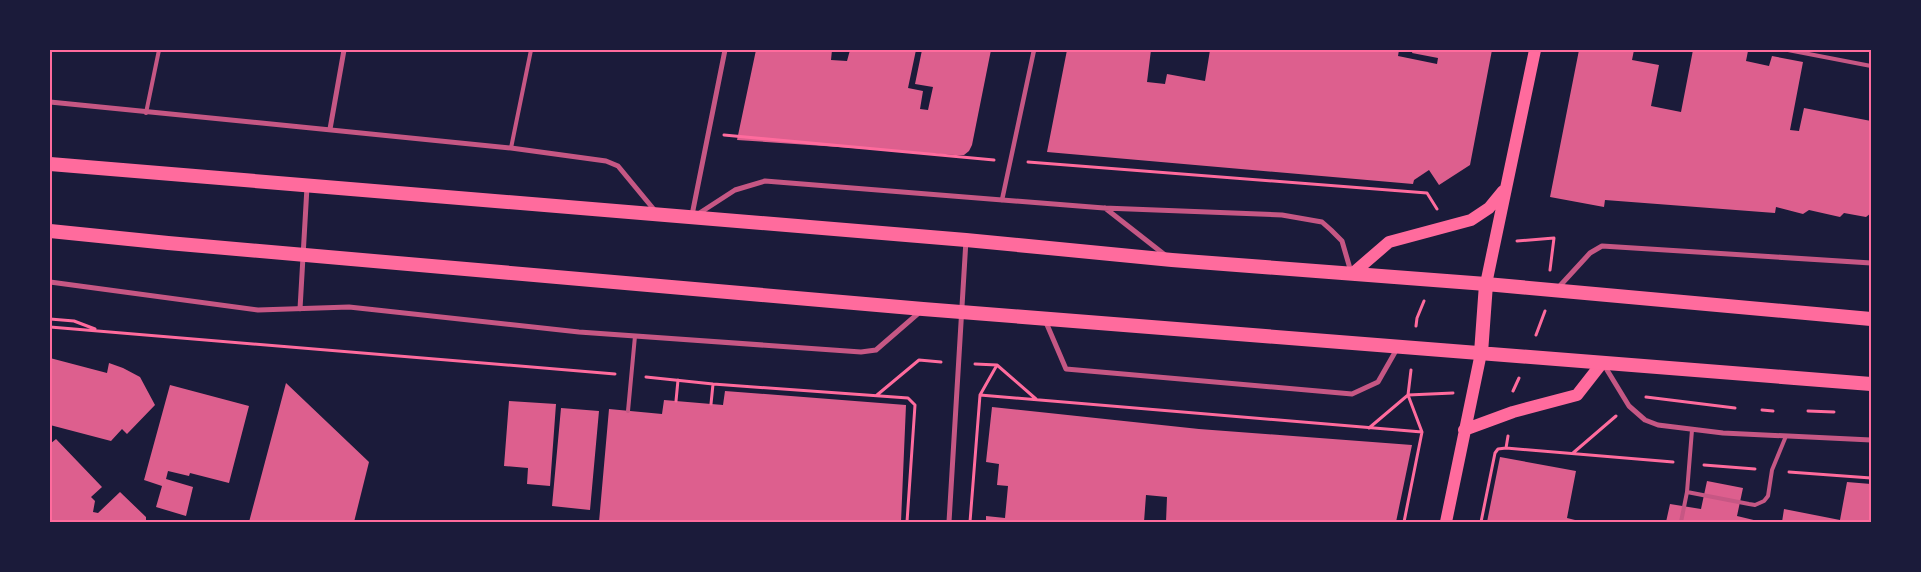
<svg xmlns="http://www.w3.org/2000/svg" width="1921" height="572" viewBox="0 0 1921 572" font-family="'Zilla Slab',serif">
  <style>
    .building { fill: #dd5f8e }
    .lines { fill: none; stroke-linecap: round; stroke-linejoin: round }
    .path { stroke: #ff6b9d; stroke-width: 3 }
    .service { stroke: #c65784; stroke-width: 4 }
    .pedestrian { stroke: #c65784; stroke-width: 4.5 }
    .minor { stroke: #c65784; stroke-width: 5 }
    .primary { stroke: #ff6b9d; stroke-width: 12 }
    .trunk { stroke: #ff6b9d; stroke-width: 14 }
    .neatline { fill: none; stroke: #ff6b9d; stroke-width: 2 }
  </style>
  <rect width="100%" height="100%" fill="#1b1b3a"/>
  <path class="building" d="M756,50h76l-1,10 16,1 3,-11h66l-8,38 15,3 -3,18 8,1 5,-23 -18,-3 7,-34h69l-19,95 -3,6 -5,4h-9l-218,-15z
    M1067,50h84l-4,32 18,2 2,-10 38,7 5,-31h189l-1,6 39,8 1,-6 -26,-5 1,-3h79l-22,115 -31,20 -10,-15 -15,10 -1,4 -366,-32z
    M1579,50h55l-2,10 27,5 -8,41 30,6 12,-62h51l4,1 -2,10 23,5 3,-10 31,6 -13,68 9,1 5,-23 67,13v92l-5,4 -22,-4 -4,4 -31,-7 -6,4 -27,-7 -1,6 -170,-13 -1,7 -54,-10z
    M50,358l57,15 2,-10 14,5 17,9 15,28 -28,29 -5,-5 -11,12 -61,-16z
    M286,383l83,79 -15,60h-105z
    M170,385l79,21 -20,77 -39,-10 -1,3 -21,-5 -2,8 27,8 -7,29 -30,-9 6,-21 -18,-6z
    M725,391l181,14 -5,117h-302l10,-113 53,5 2,-14 59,5z
    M509,401l47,3 -6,82 -23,-2 1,-16 -24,-2z
    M992,407l207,22 213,16 -16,77h-230l1,-25 -21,-2 -2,27h-158v-6l19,2 3,-32 -11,-1 2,-21 -13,-2z
    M561,408l38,3 -9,99 -38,-4z
    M56,439l46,48 -11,10 4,4 -2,11 5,1 22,-21 26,25v3l5,2h-101v-78z
    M1500,457l76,14 -9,47 16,4h-96z
    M1707,481l36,7 -6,28 25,6h-96l4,-18 31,5z
    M1847,482l24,2v38h-89l2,-13 56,11z"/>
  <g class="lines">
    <path class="path" d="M724,135l270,25
      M1028,162l399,31 10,16
      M1517,241l37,-3 -4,32
      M50,319l24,2 21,8
      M1416,326l1,-8 7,-17
      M50,327l565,47
      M1536,335l9,-24
      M975,364l22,1 39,34
      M1411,370l-3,25 14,37
      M646,377l67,7 195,14 7,7 -8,117
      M1513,391l6,-13
      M877,395l42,-35 22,2
      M980,395l442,37 -18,90
      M1646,397l89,11
      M676,401l2,-21
      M711,404l2,-20
      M1762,410l11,1
      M1808,411l26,1
      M1369,428l39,-33 45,-2
      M1506,448l2,-12
      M1573,453l43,-37
      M1704,465l51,4
      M1789,472l82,6
      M970,522l10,-127 17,-30
      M1481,522l14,-69 3,-4 8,-1 167,14"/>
    <path class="service" d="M1788,50l83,16
      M146,113l13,-63
      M511,148l20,-98
      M628,411l7,-75
      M1687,492l62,12 6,1 9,-4 4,-5 4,-26 14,-34
      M1681,522l6,-30 5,-62"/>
    <path class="pedestrian" d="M1002,200l32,-150"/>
    <path class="minor" d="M50,102l461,46 95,13 12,5 38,46
      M330,129l14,-79
      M1105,208l60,47
      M698,214l37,-24 30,-9 339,27 178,7 40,7 9,8 11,11 9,31
      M692,215l33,-165
      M50,282l208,28 91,-3 230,25 282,20 15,-2 45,-39
      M1557,289l33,-36 12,-7 269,17
      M300,309l7,-122
      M1045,320l21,49 286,25 26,-12 20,-35
      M1604,365l25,41 16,14 13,5 65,8 148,7
      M949,522l17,-282"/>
    <path class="primary" d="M1352,274l37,-32 82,-22 18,-12 14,-17
      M1486,284l49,-234
      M1464,430l49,-18 64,-17 25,-32
      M1446,522l35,-169"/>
    <path class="trunk" d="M50,164l916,76 206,20 314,24 385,35
      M50,231l118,12 755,66 948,75
      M1481,353l5,-69"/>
  </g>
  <rect width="1921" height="572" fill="none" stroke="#1b1b3a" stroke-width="102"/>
  <rect x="51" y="51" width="1819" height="470" class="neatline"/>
</svg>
